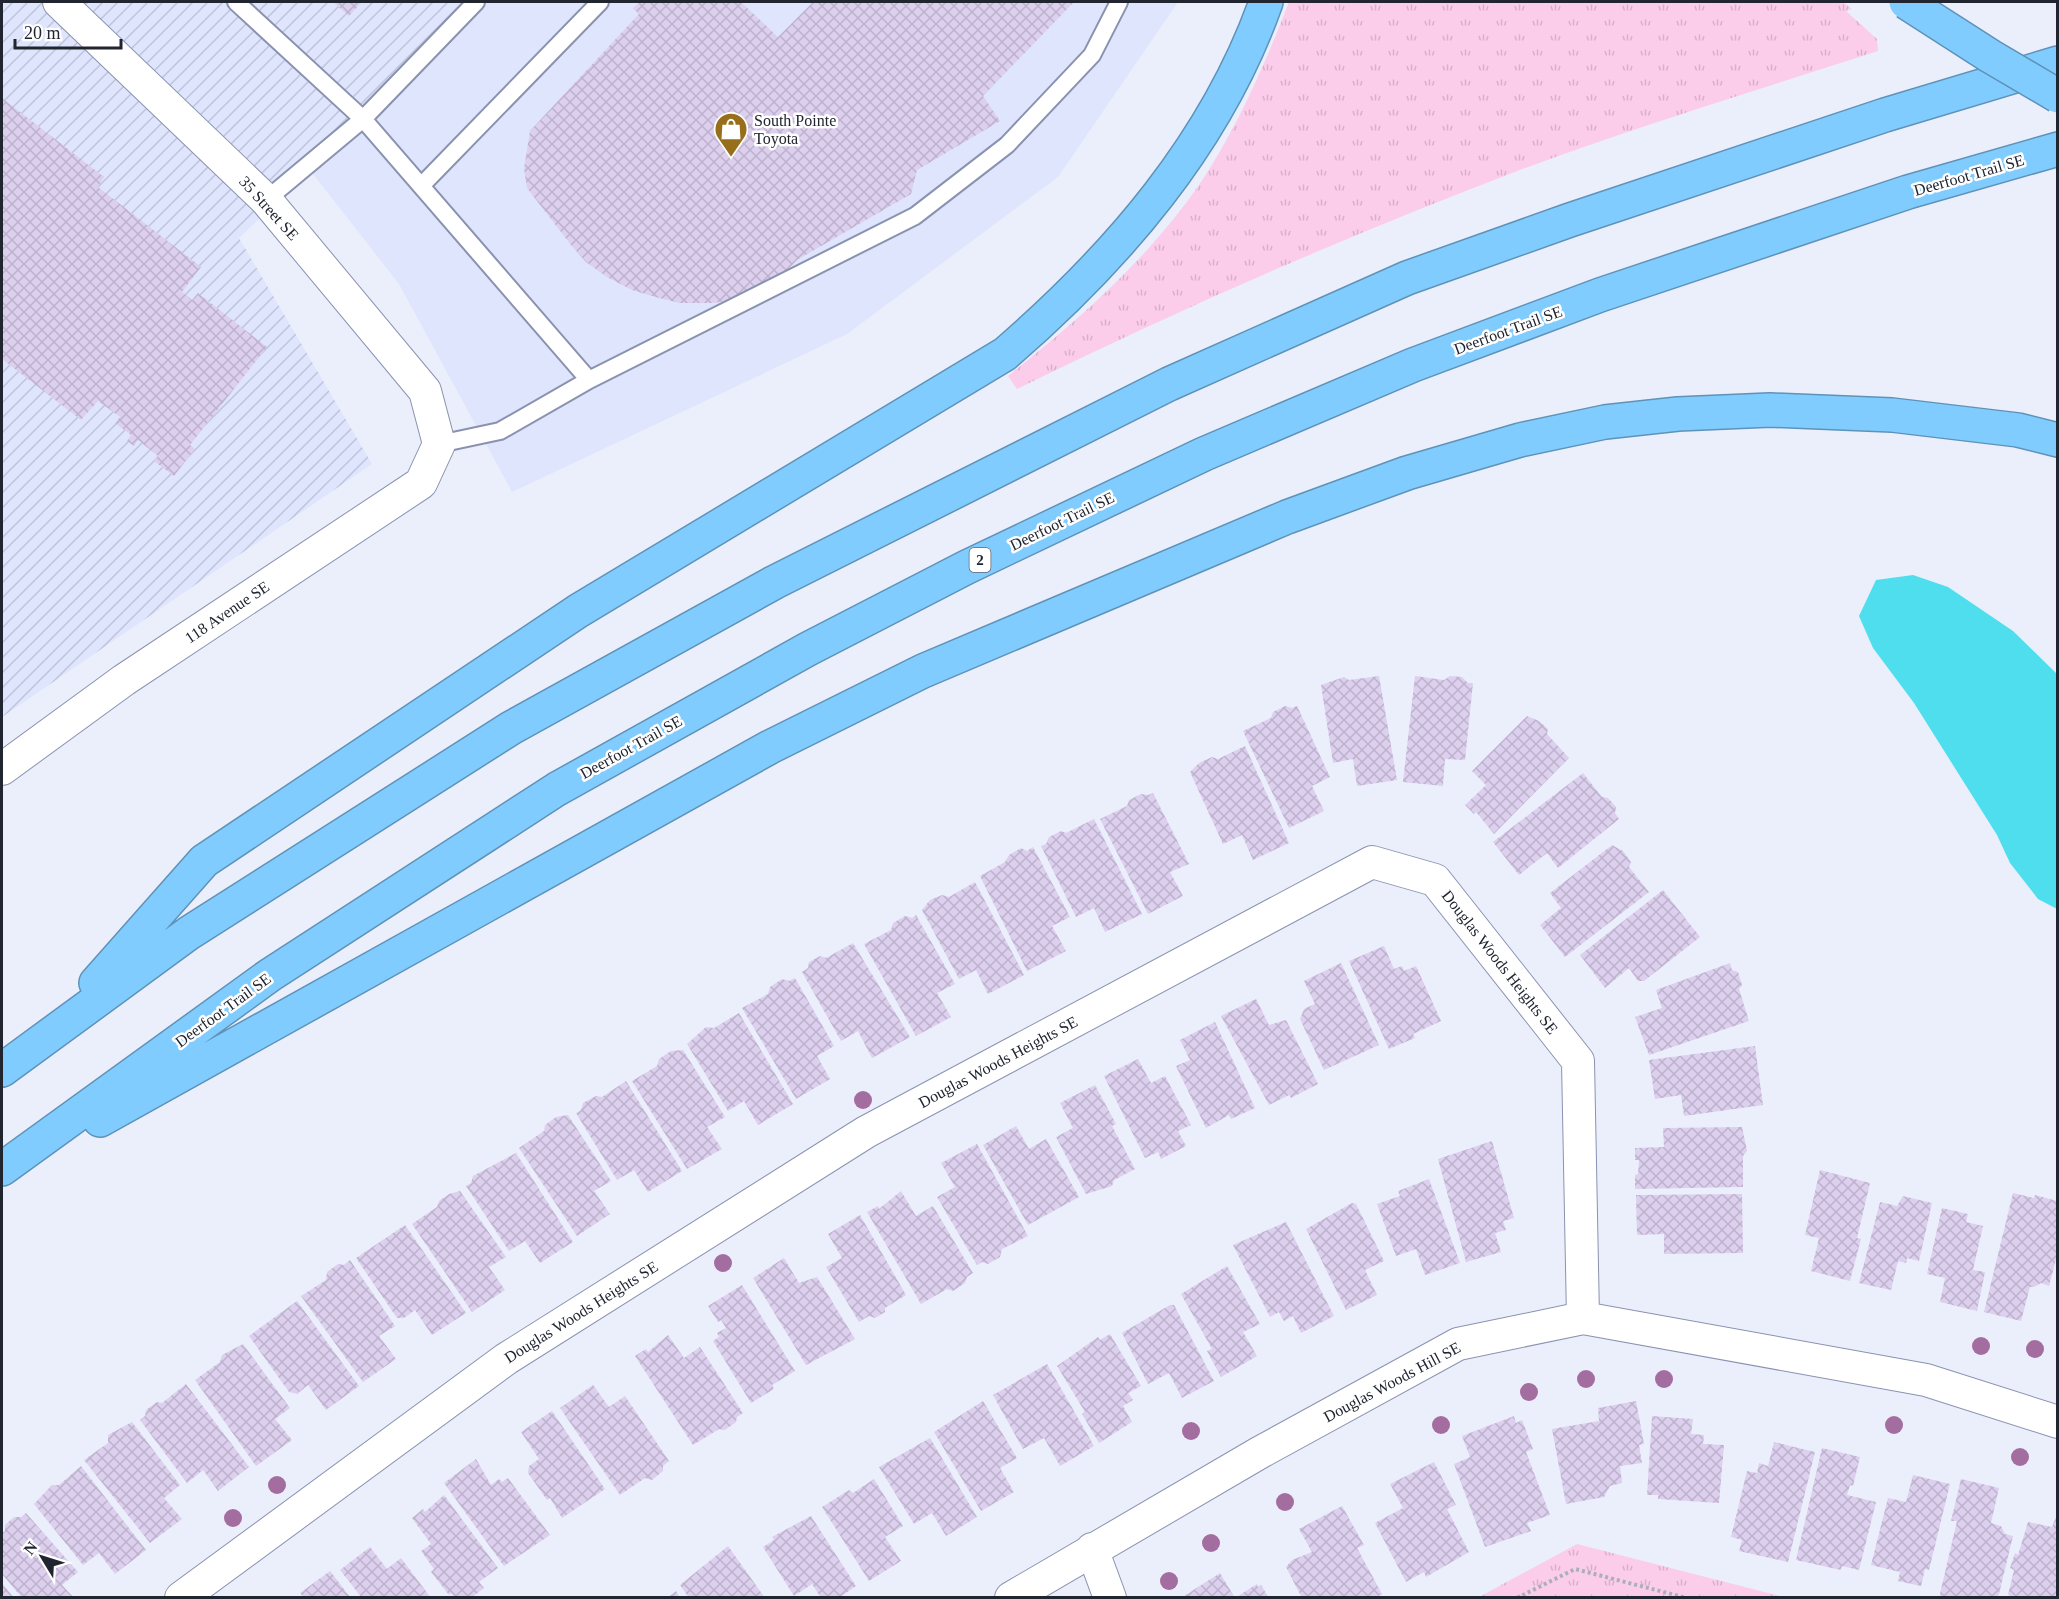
<svg xmlns="http://www.w3.org/2000/svg" width="2059" height="1599" viewBox="0 0 2059 1599" font-family="'Times New Roman',serif">
  <style>
    .built { fill: #dee5fd }
    .industrial { fill: url(#industrial-furrows) }
    .grass { fill: url(#grass-tufts) }
    .water { fill: #4edeed }
    .building { fill: url(#building-cross-hatch) }
    .lines { fill: none; stroke-linecap: round; stroke-linejoin: round }
    .lane-casing { stroke: #8a92b0; stroke-width: 20 }
    .street-casing { stroke: #8a92b0; stroke-width: 34 }
    .highway-casing { stroke: #5f92b7; stroke-width: 36 }
    .path { stroke: #abafbb; stroke-width: 4; stroke-dasharray: 3 3; stroke-linecap: butt }
    .lane { stroke: #fff; stroke-width: 16 }
    .street { stroke: #fff; stroke-width: 32 }
    .highway { stroke: #81ccff; stroke-width: 33 }
    .highway-bridge-casing { stroke: #5f92b7; stroke-width: 36; stroke-linecap: butt }
    .highway-bridge { stroke: #81ccff; stroke-width: 33 }
    .tree { fill: #a46d9f }
    .labels { text-anchor: middle; dominant-baseline: central; stroke-width: 5; stroke-linejoin: round; paint-order: stroke }
    .shield { fill: #fff; stroke: #64666e; stroke-width: 1.5 }
    .shield-label { font-size: 15px; font-weight: bold; fill: #212530 }
    .poi-label { font-size: 16px; fill: #212530; stroke: #fff; text-anchor: start }
    .street-label { font-size: 16px; fill: #212530; stroke: #fff }
  </style>
  <defs>
    <pattern id="industrial-furrows" width="10" height="10" patternUnits="userSpaceOnUse" patternTransform="scale(1.5)"><rect width="10" height="10" fill="#dee5fd"/><path d="M-1 1l2-2M0 10L10 0M9 11l2-2" fill="none" stroke="#bec4d9"/></pattern>
    <pattern id="grass-tufts" width="24" height="20" patternUnits="userSpaceOnUse" patternTransform="scale(1.5)"><rect width="24" height="20" fill="#fccdeb"/><path d="M3 7l-1-3M5 7V3M7 7l1-3M15 17l-1-3M17 17v-4M19 17l1-3" fill="none" stroke="#d8b0ca"/></pattern>
    <pattern id="building-cross-hatch" width="8" height="8" patternUnits="userSpaceOnUse" patternTransform="scale(1.5)"><rect width="8" height="8" fill="#ddcfee"/><path d="M0 0l8 8M0 8l8-8" fill="none" stroke="#bdb2cc"/></pattern>
  </defs>
  <rect width="100%" height="100%" fill="#ebeffc"/>
  <path class="built" d="M487,2h691l-120,175 -211,157 -335,158 -113,-208 -89,-114z"/>
  <path class="industrial" d="M2,2h485l-248,236 133,226 -370,253z"/>
  <path class="grass" d="M1289,2h554l9,7 -6,2 31,28 1,12c-120,39 -240,75 -358,119 -171,65 -338,138 -503,219l-9,-13c72,-57 141,-118 193,-194 37,-56 64,-118 88,-180z
    M1577,1544l207,53h-305z"/>
  <path class="water" d="M1913,575l35,12 65,44 44,43v235l-19,-10 -28,-36 -13,-28 -83,-132 -41,-55 -14,-32 17,-36z"/>
  <path class="building" d="M333,2h29l-13,14z
    M640,2h101l37,35 35,-35h261l-91,94 17,25 -83,49 -6,24 -114,66 -17,18 -40,21 -27,4h-33l-21,-5 -27,-8 -25,-13 -21,-15 -15,-17 -44,-57 -3,-19 6,-38 109,-117 -6,-6z
    M2,98l102,79 -6,10 103,80 -19,25 10,8 6,-7 69,54 -77,98 5,4 -21,27 -20,-15 4,-5 -20,-16 -4,6 -7,-5 4,-6 -16,-12 5,-6 -22,-16 -17,19 -79,-61z
    M1379,676l18,104 -40,6 -4,-27 -20,4 -12,-78 23,-8 5,3z
    M1415,676l29,4 6,-4 12,1 6,6h5l-8,77 -20,-1 -2,27 -40,-4z
    M1285,706l7,2 5,-2 33,71 -18,9 12,25 -35,17 -46,-97 28,-13 2,-6z
    M1527,716l12,5 9,8 -1,5 22,24 -75,76 -18,-22 -2,2 -9,-9 21,-20 -14,-14z
    M1245,746l44,97 -36,17 -11,-25 -19,9 -33,-72 9,-9 13,-6 6,2z
    M1583,773l19,24 6,1 8,9 -1,6 4,6 -61,49 -11,-15 -28,22 -26,-33z
    M1153,793l36,71 -19,8 13,24 -35,18 -48,-95 27,-13 2,-6 12,-6 7,1z
    M1094,819l48,95 -37,18 -11,-24 -18,9 -35,-71 5,-2 3,-7 12,-6 5,2z
    M1612,845l11,6 8,11 -2,5 20,25 -84,65 -25,-32 21,-17 -11,-15z
    M1033,847l37,70 -18,9 14,25 -39,20 -47,-95 25,-14 4,-7 12,-7 6,3z
    M975,882l49,93 -36,19 -12,-24 -17,9 -37,-69 8,-10 12,-5 7,2z
    M1663,890l37,47 -56,44h-6l-9,-13 -24,20 -25,-33z
    M916,915l39,69 -18,9 14,24 -35,19 -52,-92 27,-14 2,-7 12,-7 7,2z
    M853,943l57,94 -38,21 -14,-27 -17,10 -39,-69 6,-4 1,-6 11,-6 6,2z
    M1384,946l10,23 8,-3 2,5 12,-5 25,55 -28,13 2,4 -26,11 -40,-88z
    M1341,963l38,82 -55,25 -24,-51 4,-10 11,-5 -11,-23z
    M1730,963l2,7 6,2 4,13 -3,4 10,32 -100,34 -14,-38 27,-9 -6,-18z
    M795,978l39,68 -17,10 13,23 -34,20 -54,-91 26,-14 2,-7 12,-8 7,2z
    M1256,999l13,26 17,-5 32,64 -27,14 -2,-3 -20,10 -48,-89z
    M739,1013l54,91 -35,21 -14,-24 -16,10 -41,-67 19,-17 8,1z
    M1215,1022l40,86 -24,11 -2,-4 -23,13 -30,-62 14,-6 -10,-20z
    M1755,1046l8,59 -79,11 -3,-21 -26,4 -6,-39z
    M683,1050l42,67 -18,10 15,22 -35,20 -55,-88 25,-15 2,-7 12,-8z
    M1138,1059l13,24 14,-7 26,49 -13,6 8,15 -25,13 -3,-7 -13,6 -41,-82z
    M626,1081l56,90 -34,21 -14,-22 -17,10 -41,-67 5,-3 2,-7 13,-7 6,1z
    M1095,1085l21,39 -4,2 23,43 -21,11 -2,6 -26,8 -30,-57 17,-9 -13,-25z
    M568,1115l43,66 -17,10 16,23 -33,22 -58,-88 25,-17 1,-6 11,-8z
    M1016,1126l13,23 17,-10 33,58 -51,28 -45,-80z
    M1742,1127l5,24 -4,5v31l-108,2v-14l3,-1 1,-14h-4v-12l29,-1 -1,-19z
    M1492,1141l22,77 -11,3 3,9 -11,3 6,19 -35,10 -28,-103z
    M977,1144l51,92 -26,13 -2,8 -12,7 -6,-2 -5,3 -40,-68 18,-10 -14,-24z
    M516,1153l57,89 -33,21 -15,-22 -16,10 -43,-65 5,-3 2,-7z
    M1820,1170l50,13 -13,55 4,1 -11,42 -39,-10 8,-33 -14,-3z
    M1429,1179l31,84 -35,12 -9,-26 -20,7 -19,-52 23,-8 -2,-5z
    M460,1191l46,66 -17,10 16,23 -33,22 -60,-88 25,-17 2,-6 10,-7z
    M901,1191l15,25 17,-10 40,67 -6,4 -2,6 -12,8 -6,-2 -26,15 -54,-92 11,-6 1,3z
    M2013,1193l21,5 1,-3 22,6 1,3v48l-9,34 -8,-3 -7,4h-4l-9,34 -37,-9z
    M1742,1194l1,59 -79,1v-20l-27,1 -1,-40z
    M1903,1196l29,7 -13,58 -12,-3 -1,5 -8,-2 -7,29 -32,-7 21,-81 17,4z
    M1352,1203l4,1 28,57 -19,9 12,25 -31,15 -40,-81z
    M1942,1208l26,6 -2,8 17,4 -10,44 12,2 -8,39 -37,-9 5,-24 -18,-4z
    M860,1215l46,80 -21,13v4l-10,6 -6,-2 -10,6 -33,-55 16,-9 -14,-24z
    M1286,1222l48,94 -33,17 -8,-17 -9,5 -5,-9 -9,5 -37,-72z
    M405,1225l61,88 -34,22 -17,-25 -11,8h-7l-41,-60z
    M784,1258l15,25 18,-6 38,62 -49,26 -53,-87z
    M350,1260l45,66 -16,10 17,23 -33,23 -62,-86 25,-16 1,-8 11,-8 6,1z
    M1227,1266l33,58 -17,8 14,24 -36,21 -14,-26 5,-2 -31,-55z
    M742,1285l53,86 -23,14 2,4 -23,14 -38,-62 6,-4 -2,-4 9,-5 -5,-8 -3,2 -10,-16z
    M297,1301l62,85 -33,24 -18,-25 -11,9 -8,-2 -40,-56z
    M1170,1305h4l40,76 -32,17 -13,-25 -21,11 -26,-51z
    M1110,1334l31,52 -13,7 5,7 -10,6 9,16 -33,21 -17,-29 3,-2 -28,-46 41,-29 2,3z
    M668,1335l16,23 16,-11 43,66 -6,4 -1,5 -11,8 -6,-1 -26,16 -58,-89 11,-7 2,3z
    M243,1344l47,64 -15,11 17,21 -36,26 -61,-86 25,-18 2,-7z
    M1047,1364l47,82 -34,20 -16,-28 -21,11 -30,-54z
    M186,1384l63,83 -31,24 -15,-21 -16,13 -47,-63 5,-4 1,-6 11,-8 5,1z
    M593,1385l16,22 16,-11 44,65 -6,5v5l-11,9 -7,-2 -25,17 -60,-87z
    M983,1401l34,57 -17,10 14,24 -33,19 -47,-79z
    M1636,1401l8,43 -5,1 3,18 -22,3 2,17 -12,3 -6,11 -38,7 -14,-75 47,-8 -1,-13z
    M552,1411l53,78 -43,29 -12,-20 -3,2 -19,-27 1,-7 10,-7 -18,-27z
    M1514,1416l2,7 6,-3 11,29 -7,3 24,63 -23,8 4,8 -46,16 -31,-83 16,-7 -8,-21z
    M1652,1416l41,3 -2,15 13,1 -1,9 21,1 -5,58 -61,-4v-4h-11z
    M132,1422l48,63 -16,13 18,21 -32,24 -66,-83 24,-17v-8z
    M930,1438l47,79 -31,19 -14,-23 -18,11 -35,-57z
    M1774,1442l41,10 -27,110 -49,-11 3,-11 -11,-3 16,-66 10,2 2,-10 9,3z
    M1822,1448l38,9 -7,29 -3,-1 -3,10 29,7 -17,68 -17,-4 -1,4 -45,-10z
    M476,1459l15,26 8,-6 3,3 6,-4 42,57 -46,31 -60,-83z
    M1434,1462l22,43 -9,4 22,43 -43,25 -2,-5 -18,10 -31,-59 28,-15 -13,-24z
    M81,1466l65,84 -31,24 -16,-21 -16,12 -49,-61 18,-19h7z
    M1913,1475l37,9 -21,86 -4,-1 -4,17 -23,-5 2,-9 -29,-7 17,-67 18,4z
    M874,1479l29,47 -18,11 16,24 -32,20 -47,-74 27,-17 4,3z
    M1961,1479l38,9 -8,35 10,3 4,8 8,2 -15,62h-59l18,-77h-6z
    M444,1495l54,73 -19,14 5,6 -13,10h-17l-3,-5 -2,2 -18,-23 3,-3 -13,-18 10,-7 -19,-26 11,-9 2,3z
    M1342,1506l22,39 -7,3 25,46 -7,4h-73l-16,-31 6,-7 20,-8 -13,-23z
    M2058,1512v86h-42l-8,-3 6,-25 -4,-2 5,-15 3,2 10,-33 24,5z
    M26,1513l52,59 -16,13 12,13h-52l-20,-24v-41l3,-2v-6l9,-8h7z
    M811,1516l45,70 -17,12h-18l-9,-14 -18,12 -31,-49 11,-7 -2,-3z
    M728,1546l37,52h-76l-9,-13z
    M370,1547l17,22 14,-11 30,40h-69l-22,-28z
    M330,1571l21,27h-47l-4,-5z
    M1220,1573l15,25h-50l-1,-2z
    M2,1583l12,15h-12z
    M1257,1584l1,3 3,-2 8,13h-30l-1,-2z
    M676,1591l4,7h-13z"/>
  <g class="lines">
    <g class="lane-casing">
      <path id="lane" d="M236,2l127,117 226,261
        M422,185l178,-183
        M266,200l97,-81 113,-117
        M439,444l61,-13 89,-51 326,-164 92,-71 85,-90 27,-53"/>
    </g>
    <g class="street-casing">
      <path id="street" d="M2,769l122,-89 297,-197 18,-39 -14,-53 -159,-191 -207,-198
        M1092,1549l18,49
        M181,1598l325,-239 360,-227 506,-270 63,18 143,181 5,257
        M1011,1598l248,-145 199,-109 125,-26 343,62 132,42"/>
    </g>
    <g class="highway-casing">
      <path id="highway" d="M96,983l108,-122 374,-250 427,-257c112,-97 211,-211 261,-352
        M2,1070l187,-137 322,-205 264,-146 394,-198 238,-106 163,-58 315,-105 173,-52
        M100,1120l670,-373 153,-76 364,-154 120,-44 113,-33 85,-18 73,-8 92,-4 122,5 126,15 40,10
        M2,1169l268,-194 287,-186 251,-140 159,-82 237,-113 209,-89 187,-70 308,-103 150,-43"/>
    </g>
    <path class="path" d="M1517,1598l58,-29 112,29"/>
    <use href="#lane" class="lane"/>
    <use href="#street" class="street"/>
    <use href="#highway" class="highway"/>
    <g class="highway-bridge-casing">
      <path id="highway-bridge" d="M1906,2l84,54 68,40"/>
    </g>
    <use href="#highway-bridge" class="highway-bridge"/>
  </g>
  <g class="tree">
    <circle cx="863" cy="1100" r="9"/>
    <circle cx="723" cy="1263" r="9"/>
    <circle cx="1981" cy="1346" r="9"/>
    <circle cx="2035" cy="1349" r="9"/>
    <circle cx="1586" cy="1379" r="9"/>
    <circle cx="1664" cy="1379" r="9"/>
    <circle cx="1529" cy="1392" r="9"/>
    <circle cx="1441" cy="1425" r="9"/>
    <circle cx="1894" cy="1425" r="9"/>
    <circle cx="1191" cy="1431" r="9"/>
    <circle cx="2020" cy="1457" r="9"/>
    <circle cx="277" cy="1485" r="9"/>
    <circle cx="1285" cy="1502" r="9"/>
    <circle cx="233" cy="1518" r="9"/>
    <circle cx="1211" cy="1543" r="9"/>
    <circle cx="1169" cy="1581" r="9"/>
  </g>
  <defs>
    <g id="shop-pin" transform="scale(1.725)"><path d="M0 17L-7.5 6A9.5 9.5 0 1 1 7.5 6Z" fill="#976f1a" stroke="#fff"/><path d="M-5-2.5h2.3a2.7 3.5 0 0 1 5.4 0H5L5.5 6h-11ZM-1.5-2.5h3a1.5 2.3 0 0 0-3 0Z" fill="#fff"/></g>
  </defs>
  <g fill-rule="evenodd">
    <use href="#shop-pin" x="731" y="129"/>
  </g>
  <g class="labels">
    <rect class="shield" x="969.5" y="548" width="21" height="24" rx="4.5"/>
    <g class="shield-label">
      <text x="980" y="560">2</text>
    </g>
    <g class="poi-label">
      <text x="754" y="120">South Pointe<tspan x="754" dy="18">Toyota</tspan></text>
    </g>
    <g class="street-label">
      <text transform="translate(1969 175) rotate(-16)">Deerfoot Trail SE</text>
      <text transform="translate(269 208) rotate(48)">35 Street SE</text>
      <text transform="translate(1508 330) rotate(-20)">Deerfoot Trail SE</text>
      <text transform="translate(1062 521) rotate(-26)">Deerfoot Trail SE</text>
      <text transform="translate(227 612) rotate(-34)">118 Avenue SE</text>
      <text transform="translate(631 747) rotate(-29)">Deerfoot Trail SE</text>
      <text transform="translate(1500 962) rotate(52)">Douglas Woods Heights SE</text>
      <text transform="translate(223 1010) rotate(-36)">Deerfoot Trail SE</text>
      <text transform="translate(998 1062) rotate(-28)">Douglas Woods Heights SE</text>
      <text transform="translate(581 1312) rotate(-32)">Douglas Woods Heights SE</text>
      <text transform="translate(1392 1382) rotate(-28)">Douglas Woods Hill SE</text>
    </g>
  </g>
  <rect width="2059" height="1599" fill="none" stroke="#212530" stroke-width="6"/>
  <g transform="translate(42 1557) rotate(308)" stroke="#ffffff" stroke-width="4.5" paint-order="stroke">
  <path d="M0-4.5L10 22L0 15L-10 22Z" fill="#212530"/>
  <text y="-9" font-size="16" font-weight="bold" text-anchor="middle" fill="#212530">N</text>
  </g>
  <path d="M15 39v9h106v-9" fill="none" stroke="#212530" stroke-width="3"/>
  <text x="24" y="39" font-size="18" fill="#212530" stroke="#ffffff" stroke-width="4.5" paint-order="stroke">20 m</text>
</svg>
